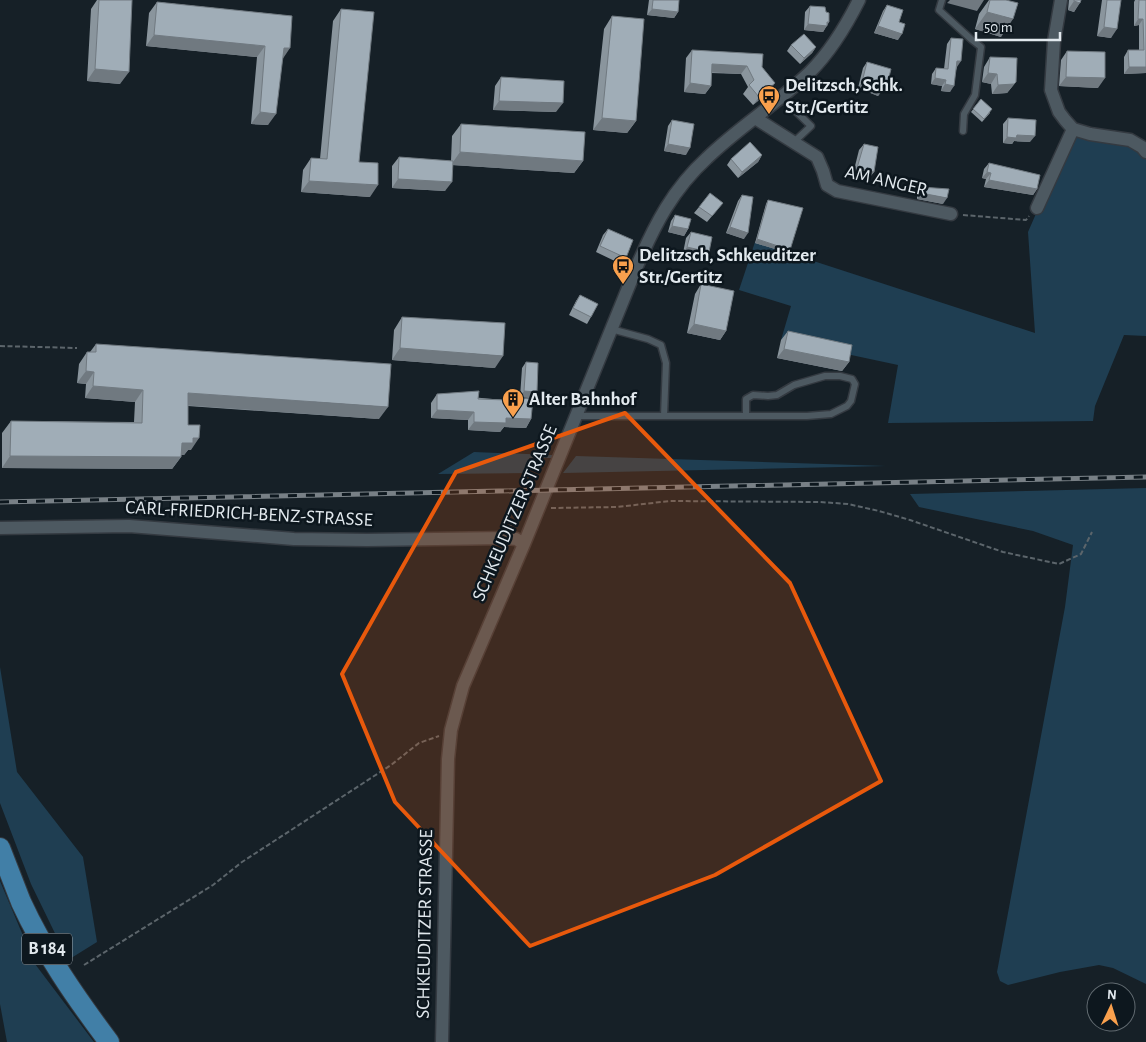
<svg xmlns="http://www.w3.org/2000/svg" width="1146" height="1042" viewBox="0 0 1146 1042" font-family="'Alegreya Sans',sans-serif">
  <style>
    .green { fill: #1f3e52 }
    .lines { fill: none; stroke-linecap: round; stroke-linejoin: round }
    .service-casing { stroke: #343a41; stroke-width: 9 }
    .minor-casing { stroke: #343a41; stroke-width: 15 }
    .primary-casing { stroke: #343a41; stroke-width: 22 }
    .path { stroke: #5c656b; stroke-width: 2; stroke-dasharray: 5 2.5; stroke-linecap: butt }
    .service { stroke: #4d5961; stroke-width: 6 }
    .minor { stroke: #4d5961; stroke-width: 12 }
    .primary { stroke: #417fa7; stroke-width: 20 }
    .rail-casing { stroke: #788086; stroke-width: 5 }
    .rail { stroke: #0d171e; stroke-width: 3; stroke-dasharray: 9; stroke-linecap: butt }
    .wall { fill: #8a959d }
    .shaded-wall { fill: #707980 }
    .building { fill: #a0adb7; stroke: #707980 }
    .marked { fill: #e8590c; fill-opacity: 0.2; stroke: #e8590c; stroke-width: 4; stroke-linejoin: round }
    .labels { text-anchor: middle; dominant-baseline: central; stroke-width: 5; stroke-linejoin: round; paint-order: stroke }
    .shield { fill: #0d171e; stroke: #a2aab0; stroke-width: 1 }
    .shield-label { font-size: 18px; font-weight: bold; fill: #e2e9ee }
    .poi-label { font-size: 19px; font-weight: bold; fill: #e2e9ee; stroke: #0d171e; text-anchor: start }
    .street-label { font-size: 19px; fill: #e2e9ee; stroke: #0d171e }
  </style>
  <rect width="100%" height="100%" fill="#162027"/>
  <path class="green" d="M1073,129l49,13 24,15v179l-22,-1 -29,71 -2,15 -205,2 10,-58 -117,-25 10,-34 -52,-16 16,-48 280,91 -7,-101z
    M474,452l78,3v3h-23v15l-91,1z
    M576,456l310,10 -323,7z
    M1146,488v496l-33,-16 -14,-3 -39,7 -52,13 -8,-4 -3,-9 68,-365 8,-62 -40,-14 -114,-24 -9,-13z
    M0,667l17,105 66,85 14,85 -29,18 -37,-76 -31,-81z
    M0,881l35,83 59,78h-87l-7,-38z"/>
  <g class="lines">
    <g class="service-casing">
      <path id="service" d="M942,0l-3,10 33,30 9,7 -6,48 -11,19 -1,17
        M781,97l30,29 -17,16
        M611,329l37,10 13,6 5,18 -2,53
        M576,416h231l24,-2 16,-8 4,-5 4,-17 -3,-5 -12,-3h-15l-31,9 -17,10 -9,1 -15,-1 -7,4v17"/>
    </g>
    <g class="minor-casing">
      <path id="minor" d="M1061,0l-7,41 -3,49 8,22 6,8 8,9 17,5 40,6 12,7 4,5
        M755,118l62,39 6,14 4,14 10,6 114,23
        M1037,208l36,-79
        M0,528l129,-2 165,13 73,1 138,-2 11,1 8,5
        M442,1042l6,-283 3,-29 12,-44 61,-142 113,-278c18,-42 36,-77 70,-108 32,-31 71,-55 103,-86 21,-21 36,-46 49,-72"/>
    </g>
    <g class="primary-casing">
      <path id="primary" d="M0,848c7,18 14,36 21,54 23,50 55,96 88,140"/>
    </g>
    <path class="path" d="M963,215l63,5 3,-4
      M0,346l77,2
      M551,508l66,-1 53,-6 150,1 28,2 31,7 31,9 93,32 56,12 22,-10 11,-22
      M509,526l8,-4 4,-5
      M84,965l129,-80 29,-23 149,-97 28,-22 20,-7"/>
    <use href="#service" class="service"/>
    <use href="#minor" class="minor"/>
    <use href="#primary" class="primary"/>
    <g class="rail-casing">
      <path id="rail" d="M0,502l1146,-25"/>
    </g>
    <use href="#rail" class="rail"/>
  </g>
  <path class="wall" d="M97,0h35l-12,84 -33,-3 4,-72z
    M649,0h30l-1,12 -4,6 -27,-3z
    M989,0h17l-5,37 -26,-8 4,-15z
    M1069,0h12l-7,12 -6,-2z
    M1102,0h19l-10,38 -14,-2z
    M1135,0h11v73l-22,1v-17l4,-7h11v-25l-5,1v-24z
    M157,2l135,14 -24,109 -17,-1 6,-67 -111,-11 3,-33z
    M887,5l12,17 -1,18 -24,-7 9,-22z
    M810,6l16,6 3,10 -6,10 -19,-2 1,-18z
    M341,9l18,153 11,35 -69,-5 2,-22 8,-12 9,1 13,-138z
    M612,16l24,105 -9,12 -34,-3 11,-101z
    M951,38l6,29 -7,25 -9,-1 1,-5 -11,-2 1,-10 4,-6 8,1 3,-25z
    M791,45l25,2 -4,6 -12,11 -13,-13z
    M692,50l70,17 7,25 -16,13 -10,-11 5,-7 -7,-13 -30,-1v13l-6,8 -21,-2 2,-34z
    M1067,51l31,37 -39,-2 2,-26z
    M990,57l26,25 -9,11 -15,1 -1,-10 -9,-2 2,-15z
    M867,62l16,29 -1,-1 -4,6 -20,-8 5,-20z
    M501,77l55,35 -63,-2 2,-24z
    M981,99l9,14 -8,9 -11,-10z
    M1008,118l22,24 -16,-1 -2,3 -9,-1v-19z
    M672,120l14,35 -22,-4 4,-25z
    M461,124l122,37 -9,12 -121,-8 -8,26 -53,-3v-22l7,-9 52,4 1,-25z
    M864,144l10,28 -5,6 -16,-4 6,-24z
    M762,155l-4,7 -20,16 -11,-13 4,-6z
    M989,163l48,26 -4,6 -49,-8 2,-8 -4,-1 2,-9z
    M921,187l22,17 -26,-5v-6z
    M742,195l2,44 -18,-6 12,-32z
    M768,200l20,53 -33,-10 11,-39z
    M699,207l19,2 -11,13 -13,-9z
    M675,215l13,14 -4,7 -16,-4 3,-11z
    M608,229l18,29 -5,6 -25,-12 7,-17z
    M691,232l18,20 -4,6 -22,-5 3,-15z
    M701,284l25,47 -6,9 -33,-7 8,-39z
    M580,295l11,22 -4,7 -18,-9 7,-14z
    M402,317l93,51 -103,-8 2,-30z
    M788,331l61,31 -7,9 -65,-13 4,-18z
    M96,344l283,75 -191,-13v19l3,25h-3l-4,5h-3v2l-9,12 -170,-1v-35l9,-12 123,1 1,-20 -50,-4 1,-14 -9,-1 2,-19 8,-12h3z
    M526,362l6,36 -12,-1 2,-29z
    M437,394l67,6 2,-3 25,22 -5,9 -22,-1 -4,5 -32,-2v-10l-37,-2v-15z"/>
  <path class="shaded-wall" d="M950,0h34l-7,11 -30,-8z
    M1074,1l6,2 -6,9 -6,-2z
    M652,9l26,3 -4,6 -27,-3z
    M987,12l26,7 -12,18 -26,-8z
    M1138,19h5l-4,6 -5,1z
    M829,22l-6,10 -19,-2 4,-6z
    M878,26l24,8 -4,6 -24,-7z
    M1104,27l13,2 -6,9 -14,-2z
    M154,35l111,11 -8,11 -111,-11z
    M816,47l-4,6 -12,11 4,-6z
    M284,48h6l-8,12z
    M957,61h4l-4,6z
    M712,64l35,2 -6,8 -35,-2z
    M1129,67h17v6l-22,1z
    M95,69l34,3 -9,12 -33,-3z
    M988,73l9,1 -6,10 -9,-2z
    M1066,77l39,1 -7,10 -39,-2z
    M935,78l11,2 -4,6 -11,-2z
    M862,82l22,2 3,1 -9,11 -20,-8z
    M1016,82l-9,11 -15,1 6,-9z
    M690,83l21,3 -6,8 -21,-2z
    M775,83l-6,9 -16,13 6,-8z
    M945,84l9,2 -4,6 -9,-1z
    M499,101l64,2 -7,9 -63,-2z
    M260,112l16,2 -8,11 -17,-1z
    M602,118l34,3 -9,12 -34,-3z
    M1017,135l18,1 -5,6 -16,-1 -2,3 -9,-1 4,-6z
    M668,144l22,4 -4,7 -22,-4z
    M460,152l123,9 -9,12 -123,-8z
    M762,155l-4,7 -20,16 4,-6z
    M857,168l17,4 -5,6 -16,-4z
    M987,172l4,1 -5,6 -4,-1z
    M398,179l54,3 -7,9 -53,-3z
    M989,180l48,9 -4,6 -49,-8z
    M309,181l69,4 -8,12 -69,-5z
    M921,193l26,5 -4,6 -26,-5z
    M672,226l16,3 -4,7 -16,-4z
    M730,227l18,6 -4,6 -18,-6z
    M757,239l33,11 -2,3 -33,-10z
    M687,247l22,5 -4,6 -22,-5z
    M694,324l32,7 -6,9 -33,-7z
    M400,348l103,8 -8,12 -103,-8z
    M784,349l65,13 -7,9 -65,-13z
    M86,371l8,1 -8,12 -9,-1z
    M93,386l50,4 -8,12 -50,-4z
    M524,391l13,1 -5,6 -12,-1z
    M188,393l200,14 -9,12 -199,-14z
    M437,410l37,2 -6,8 -37,-2z
    M506,418l25,1 -5,9 -22,-1 -4,5 -32,-2 6,-8z
    M193,438h6l-8,12h-3l-4,5h-11l9,-12z
    M10,456l171,1 -9,12 -170,-1z"/>
  <path class="building" d="M99,0h33l-3,72 -34,-3z
    M653,0h26l-1,12 -26,-3z
    M990,0h16l12,3 -5,16 -26,-7z
    M1074,0h7l-1,3 -6,-2z
    M1107,0h14l-4,29 -13,-2z
    M1139,0h7v67h-17l-1,-17h16l-1,-31h-5z
    M157,2l135,14 -2,32h-6l-8,66 -16,-2 5,-66 -111,-11z
    M887,5l16,5 -4,12 6,2 -3,10 -24,-8z
    M810,6l15,1 1,5 3,1v9h-2v4l-19,-2z
    M341,9l33,3 -15,150 19,1v22l-69,-4 2,-23 16,1z
    M612,16l32,3 -8,102 -34,-3z
    M804,34l12,13 -12,11 -13,-13z
    M951,38l12,1 -2,22h-4l-3,25 -9,-2 1,-4 -11,-2 1,-10 12,1z
    M692,50l71,4 -1,13 13,16 -16,14 -10,-12 5,-5 -7,-14 -35,-2 -1,22 -21,-3z
    M1067,51l38,1v26l-39,-1z
    M990,57l27,1 -1,24 -2,2 -16,1 -1,-11 -9,-1z
    M867,62l24,7 -4,16 -3,-1 -2,5 -20,-7z
    M501,77l63,4 -1,22 -64,-2z
    M981,99l11,10 -8,10 -11,-10z
    M1008,118l28,2 -1,16 -18,-1 -1,3 -9,-1z
    M672,120l22,4 -4,24 -22,-4z
    M461,124l124,8 -2,29 -123,-9z
    M750,142l12,13 -20,17 -11,-13z
    M864,144l14,3 -4,25 -17,-4z
    M399,157l54,4 -1,21 -54,-3z
    M989,163l51,12 -3,14 -48,-9 2,-7 -4,-1z
    M921,187l28,2 -2,9 -26,-5z
    M710,193l13,10 -11,13 -13,-9z
    M742,195l11,2 -5,36 -18,-6z
    M768,200l35,8 -13,42 -33,-11z
    M675,215l16,4 -3,10 -16,-3z
    M608,229l25,11 -7,18 -26,-12z
    M691,232l21,5 -3,15 -22,-5z
    M701,284l33,7 -8,40 -32,-7z
    M580,295l18,9 -7,13 -18,-9z
    M402,317l103,6 -2,33 -103,-8z
    M788,331l64,14 -3,17 -65,-13z
    M96,344l295,20 -3,43 -200,-14v32h12l-1,13h-6v5h-11l-1,14 -171,-1 1,-35 131,2 1,-33 -50,-4 1,-14 -8,-1 1,-19h9z
    M526,362l12,1 -1,29 -13,-1z
    M479,391l-1,8 28,1v-3l27,2 -2,20 -25,-1v5l-32,-1v-10l-37,-2v-16z"/>
  <path class="marked" d="M625,413l165,170 91,198 -166,94 -185,71 -135,-144 -53,-128 114,-202z"/>
  <defs>
    <g id="bus-pin" transform="scale(1.125)"><path d="M0 17L-7.5 6A9.5 9.5 0 1 1 7.5 6Z" fill="#f9a04d" stroke="#0d171e"/><path d="M-5-6H5V4H4V6H2V4H-2V6H-4V4H-5ZM-3.5-4V0h7V-4ZM-3.5 1.2v1.5H-2V1.2ZM2 1.2v1.5H3.5V1.2Z" fill="#111"/></g>
    <g id="building-pin" transform="scale(1.125)"><path d="M0 17L-7.5 6A9.5 9.5 0 1 1 7.5 6Z" fill="#f9a04d" stroke="#0d171e"/><path d="M-4-6H4V6H1V3H-1V6H-4ZM-2.5-4.3h1.7v1.8h-1.7ZM.8-4.3h1.7v1.8H.8ZM-2.5-1h1.7V.8h-1.7ZM.8-1h1.7V.8H.8Z" fill="#111"/></g>
  </defs>
  <g fill-rule="evenodd">
    <use href="#bus-pin" x="769" y="96"/>
    <use href="#bus-pin" x="623" y="266"/>
    <use href="#building-pin" x="513" y="399"/>
  </g>
  <g class="labels">
    <rect class="shield" x="22" y="933.5" width="50" height="31" rx="4"/>
    <g class="shield-label">
      <text x="47" y="949">B 184</text>
    </g>
    <g class="poi-label">
      <text x="785" y="85">Delitzsch, Schk.<tspan x="785" dy="22">Str./Gertitz</tspan></text>
      <text x="639" y="255">Delitzsch, Schkeuditzer<tspan x="639" dy="22">Str./Gertitz</tspan></text>
      <text x="529" y="399">Alter Bahnhof</text>
    </g>
    <g class="street-label">
      <text transform="translate(886 181) rotate(13)">AM ANGER</text>
      <text transform="translate(515 513) rotate(-67)">SCHKEUDITZER STRASSE</text>
      <text transform="translate(249 514) rotate(3)">CARL-FRIEDRICH-BENZ-STRASSE</text>
      <text transform="translate(425 924) rotate(-89)">SCHKEUDITZER STRASSE</text>
    </g>
  </g>
  <g transform="translate(1111 1007) rotate(4)"><circle r="24" fill="#0d171e" stroke="#626b71"/>
  <path d="M0-4L9 19L0 12L-9 19Z" fill="#f9a04d"/>
  <text y="-8" font-size="14" font-weight="bold" text-anchor="middle" fill="#e2e9ee">N</text>
  </g>
  <path d="M976 32v8h84v-8" fill="none" stroke="#e2e9ee" stroke-width="2.5"/>
  <text x="984" y="32" font-size="15" fill="#e2e9ee" stroke="#0d171e" stroke-width="4" paint-order="stroke">50 m</text>
</svg>
